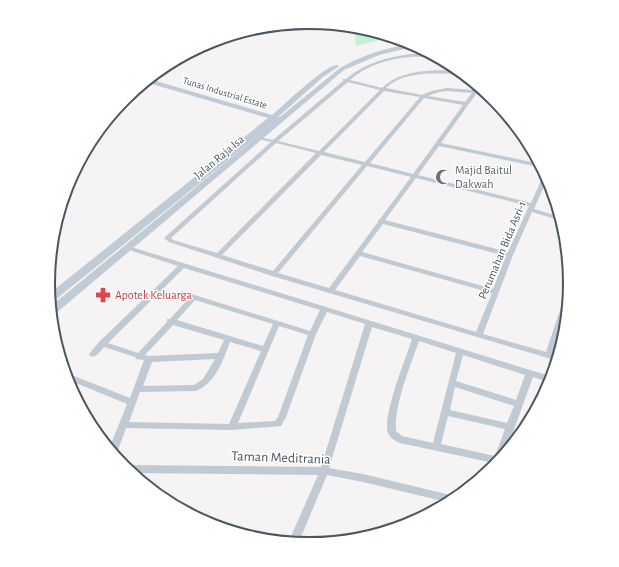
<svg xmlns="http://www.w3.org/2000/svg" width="619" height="567" viewBox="0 0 619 567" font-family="'Alegreya Sans',sans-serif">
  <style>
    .green { fill: #c3f1d5 }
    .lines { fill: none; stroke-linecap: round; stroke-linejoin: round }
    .street { fill: #c1cad2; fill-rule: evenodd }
    .secondary { fill: #c1cbd6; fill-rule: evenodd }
    .labels { text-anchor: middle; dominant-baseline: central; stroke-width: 3; stroke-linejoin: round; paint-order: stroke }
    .far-street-label { font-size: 10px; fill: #4a5661; stroke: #fff }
    .street-label { font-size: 12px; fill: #4a5661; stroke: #fff }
    .worship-label { font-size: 12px; fill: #5b616d; stroke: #fff; text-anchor: start }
    .health-label { font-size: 12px; fill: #be3a42; stroke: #fff; text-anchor: start }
    .near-street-label { font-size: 14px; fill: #4a5661; stroke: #fff }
    .rim { fill: none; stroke: #4a5661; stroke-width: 2 }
  </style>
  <rect width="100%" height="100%" fill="#f5f3f3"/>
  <path class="green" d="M354,26l38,11 -36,9z"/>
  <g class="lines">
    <path class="street" d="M411,54h21l3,1c-7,3 -17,1 -25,2 -22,2 -43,8 -60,23l32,8c18,-19 55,-19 79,-17l4,3c-25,0 -60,-5 -79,14l36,7 9,-4 16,-3 26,2 5,-5 2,2 -2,4 10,2 3,3 -15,-2 -35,49 100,21 2,4 -104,-22 -21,29 113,28 13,-29 2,-1 2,4 -14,32 27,8 1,4 -30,-9 -19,43 -30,79 63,18 20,-60 1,-2h3l-1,17 -16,48 6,1 -1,5 -286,-85 -103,-34 -5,-4 107,-96 -13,-3v-2l15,3 70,-59v-2h3c19,-16 41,-22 65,-25zM348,82l32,8 -61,61 -41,-10zM384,91l36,6 -55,65 -41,-10zM447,91l25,2 -7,9 -37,-6 11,-4zM424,98l39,7 -50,69 -43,-11zM276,143l40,10 -99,100 -44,-13 -2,-2zM321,155l41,10 -89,106 -51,-16zM367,166l44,11 -31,42 -2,1v2l-49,66 -51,-15zM416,178l113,28 -21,46 -123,-32zM383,224l123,32 -13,33 -131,-37zM360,256l132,37 -16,39 -141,-42z
      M128,246l425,131 -2,6 -18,-6 -29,80 -6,7 -98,-21c-5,-2 -10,-5 -12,-10 -6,-17 18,-75 24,-94l-40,-12 -43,141 34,6 96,23 -8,6 -88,-21 -36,-7 -29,69 -10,-1 30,-68 -188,-2 -7,-7 3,-1 195,2 44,-143 -38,-12 -11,22 -30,83 -5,9 -49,4 -106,-2 -9,25 -3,3 -5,-7 18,-45 -61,-25 -2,-7 66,26 14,-38 -8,-1 -1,-2 -31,-10c-4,5 -8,11 -14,9l-1,-2 10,-12 79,-76 -52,-17 -1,-1zM184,268l136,42 -10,21 -128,-40 -4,2 1,2 10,3 -19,21h-3v3l-29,31 -30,-10zM195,300l78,24 -10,22 -86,-26zM173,325l51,15 -6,13 -69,3 -4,-1zM279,326l29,9 -30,82 -3,4 -37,2zM419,341l37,12 -23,90 -31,-7 -6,-5c-2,-26 14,-64 23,-90zM230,342l31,9 -32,73 -100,-2 11,-30 55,-1c20,-6 28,-31 35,-49zM463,355l62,20 -9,25 -60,-19zM215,359l-12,20 -9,6 -51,1 9,-24zM455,387l59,19 -7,17 -57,-13zM448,416l57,13 -10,27 -54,-12z
      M208,521c11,0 19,-1 24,10v1l-23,-7 -5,-3z"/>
    <path class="secondary" d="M413,44l4,2 -38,9 -35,15 -289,244 -4,1 -1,-8 226,-186 -222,180 -4,1 -1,-8 219,-176 -123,-36 4,-3 123,36c11,-9 55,-52 66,-50v2l-15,10 -45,40h2l60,-49c23,-13 47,-21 73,-24z"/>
  </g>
  <defs>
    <g id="mosque-bare" transform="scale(1.2)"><path d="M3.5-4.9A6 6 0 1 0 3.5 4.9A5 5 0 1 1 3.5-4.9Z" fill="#6b7280" stroke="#fff" stroke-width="2.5" paint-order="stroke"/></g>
    <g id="pharmacy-bare" transform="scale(1.2)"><path d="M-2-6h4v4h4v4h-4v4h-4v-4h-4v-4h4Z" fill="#e0444e" stroke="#fff" stroke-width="2.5" paint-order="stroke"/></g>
  </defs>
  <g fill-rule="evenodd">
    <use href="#mosque-bare" x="443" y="177"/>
    <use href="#pharmacy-bare" x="103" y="295"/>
  </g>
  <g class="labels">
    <g class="far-street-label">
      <text transform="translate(225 93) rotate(17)">Tunas Industrial Estate</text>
    </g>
    <g class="street-label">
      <text transform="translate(219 157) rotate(-40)">Jalan Raja Isa</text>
      <text transform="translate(502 250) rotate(-67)">Perumahan Bida Asri-1</text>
    </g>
    <g class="worship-label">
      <text x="455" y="170">Majid Baitul<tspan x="455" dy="14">Dakwah</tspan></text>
    </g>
    <g class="health-label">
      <text x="115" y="295">Apotek Keluarga</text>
    </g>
    <g class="near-street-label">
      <text transform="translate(281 458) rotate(2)">Taman Meditrania</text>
    </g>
  </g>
  <path d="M0 0H619V567H0ZM55 283a254 254 0 1 1 508 0a254 254 0 1 1-508 0Z" fill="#fff" fill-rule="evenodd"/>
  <path class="rim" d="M55 283a254 254 0 1 1 508 0a254 254 0 1 1-508 0Z"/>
</svg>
